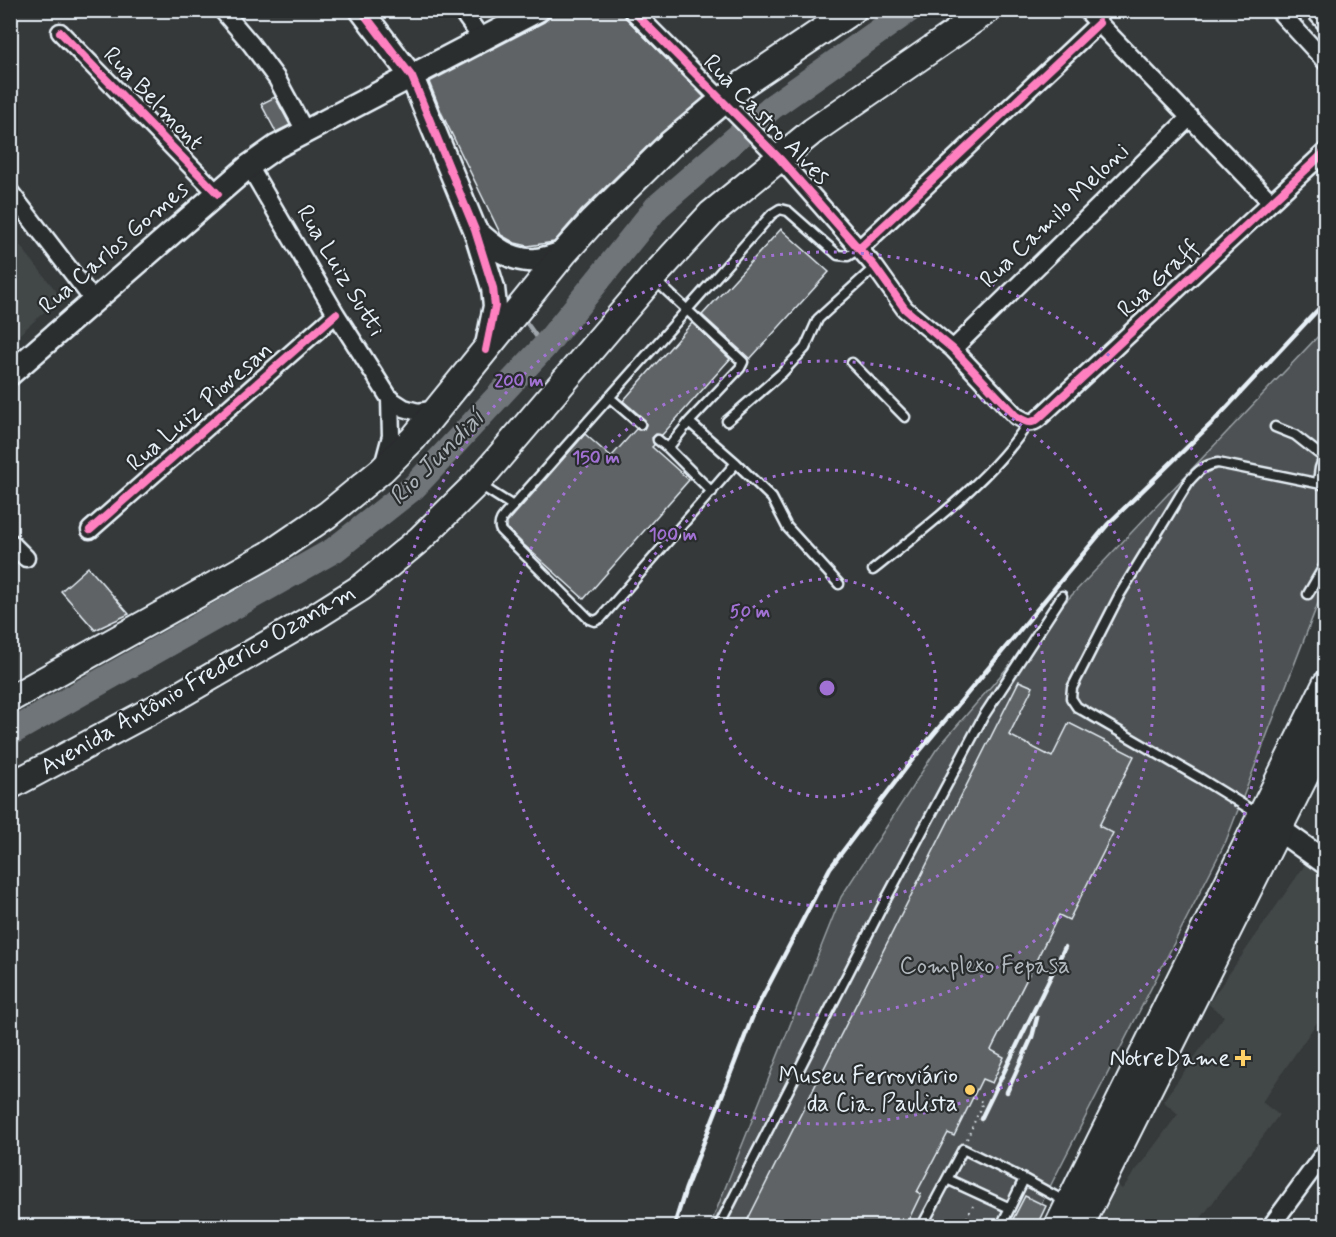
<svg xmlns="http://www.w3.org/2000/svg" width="1336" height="1237" viewBox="0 0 1336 1237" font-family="Mynerve,sans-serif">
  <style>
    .built { fill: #424647 }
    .green { fill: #4d5152; stroke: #9aa1a5; stroke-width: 1.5 }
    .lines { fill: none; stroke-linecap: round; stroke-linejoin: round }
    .stream { stroke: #a0a7ac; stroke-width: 4.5 }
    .river { stroke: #707579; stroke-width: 26 }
    .building { fill: #5f6365; stroke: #e8f1f8; stroke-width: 1.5 }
    .lane-casing { stroke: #e8f1f8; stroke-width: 13 }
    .street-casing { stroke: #e8f1f8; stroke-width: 21 }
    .secondary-casing { stroke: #e8f1f8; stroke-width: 27 }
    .primary-casing { stroke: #e8f1f8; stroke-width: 30 }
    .path { stroke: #e8f1f8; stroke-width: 2; stroke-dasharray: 1.5 4.5; stroke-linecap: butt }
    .lane { stroke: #2a2d2e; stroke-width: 8 }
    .street { stroke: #2a2d2e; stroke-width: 16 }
    .secondary { stroke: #2a2d2e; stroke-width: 22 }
    .primary { stroke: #2a2d2e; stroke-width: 26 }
    .rail { stroke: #e8f1f8; stroke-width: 4.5 }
    .cycleway-casing { stroke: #2a2d2e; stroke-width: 11 }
    .cycleway { stroke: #ff80c0; stroke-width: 8 }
    .ring { fill: none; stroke: #a171d3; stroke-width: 3; stroke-dasharray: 3 6 }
    .poi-dot { fill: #ffd166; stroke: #2a2d2e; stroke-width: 2 }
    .labels { text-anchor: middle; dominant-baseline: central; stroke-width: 4.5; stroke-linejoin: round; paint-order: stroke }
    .street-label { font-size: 24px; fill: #e8f1f8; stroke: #2a2d2e }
    .park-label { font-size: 24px; fill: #b2b9be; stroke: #2a2d2e }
    .poi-label { font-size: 24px; fill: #e8f1f8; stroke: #2a2d2e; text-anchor: end }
    .water-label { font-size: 26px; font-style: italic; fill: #acb3b8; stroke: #2a2d2e }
    .centre { fill: #a171d3; stroke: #2a2d2e; stroke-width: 3 }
    .ring-label { font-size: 18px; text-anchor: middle; font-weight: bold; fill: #a171d3; stroke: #2a2d2e; stroke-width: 4.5; stroke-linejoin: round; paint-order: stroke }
  </style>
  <rect width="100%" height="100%" fill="#35393a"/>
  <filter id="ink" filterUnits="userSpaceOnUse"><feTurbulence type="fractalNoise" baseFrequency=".0167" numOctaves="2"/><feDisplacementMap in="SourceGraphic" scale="12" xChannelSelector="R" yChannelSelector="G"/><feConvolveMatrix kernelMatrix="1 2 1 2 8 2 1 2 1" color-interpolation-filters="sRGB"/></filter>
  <g filter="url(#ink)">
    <path class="built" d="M11,234l50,63 -50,45h-1z
      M1307,862l18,14v135l-63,91 17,13 -84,111h-80l-19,-13 16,-33 10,9 56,-75 -15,-13 61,-85 -16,-12z"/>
    <path class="green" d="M1325,329v256l-99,256 -196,385h-320l131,-329 95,-147 116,-134z"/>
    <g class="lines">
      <path class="stream" d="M526,322l18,25"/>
      <path class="river" d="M10,733l324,-183 80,-63 130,-140 113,-140 115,-100 137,-97"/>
    </g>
    <path class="building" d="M551,10h71l3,7 79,80 -43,36 -80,78 -27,31 -26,4 -13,-3 -14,-8 -59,-121 -13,-32 115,-60 6,-5z
      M275,97l15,28 -14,7 -15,-28z
      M781,229l48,43 -79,87 -48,-44z
      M692,323l38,36 -68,76 -6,-1 -4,4 2,7 -2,2 37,33 -105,119 -60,-54 -17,-17v-5l78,-89 26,23 25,-28 3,1 5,-1 2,-4 -1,-5 -22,-19z
      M88,567l41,47 -34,16 -34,-39z
      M1019,681l14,6 -24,48 43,22 17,-34 65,33 -35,70 14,7 -44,87 -10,-5 -68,135 13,7 -12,26 -10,-4 -28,57 -6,-3 -31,59 4,2 -16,33h-161z
      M1025,1196l21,10 -10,21h-27z"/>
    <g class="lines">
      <g class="lane-casing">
        <path id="lane" d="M655,280l88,82 -3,6 -51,54 47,41 36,35 15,29 52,57
          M852,363l53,54
          M609,397l31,27
          M727,421l55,-48 23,-25 13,-29 57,-52
          M1275,427l20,8 28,22
          M658,440l10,8 21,-26
          M668,448l44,44
          M736,463l-135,155 -6,3 -6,-2 -88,-88c-5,-10 5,-17 12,-25l259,-292 8,-5 8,2 50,44 10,1 11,-7
          M1318,482l2,-14 5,-14
          M480,485l33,21
          M873,570c51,-41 120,-92 155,-147
          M1308,594l18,-31
          M1258,814l-60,-37 -121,-70 -6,-9 1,-10 48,-94 69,-113c9,-10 15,-16 29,-18l108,22
          M947,1179l63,29
          M719,1226l165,-323 99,-186 79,-121
          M922,1226l41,-77 61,30 42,23
          M1001,1226l23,-47"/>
      </g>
      <g class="street-casing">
        <path id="street" d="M222,10l29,34 26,35 28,52
          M461,10l21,29
          M632,10l148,149 95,108 30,42 48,40 63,67c9,5 14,10 23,2l287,-267
          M1086,10l184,191
          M1278,10l48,52
          M60,32l158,162
          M249,166l87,148 54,85 14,9 14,4 20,-3
          M10,192l84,109
          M859,249l240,-226
          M953,349l237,-232
          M383,466l8,-30 -1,-37
          M90,530l246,-216
          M10,542l16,16
          M1271,1226l55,-75"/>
      </g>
      <g class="secondary-casing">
        <path id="secondary" d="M361,10l51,67 63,153 18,58 2,18 -9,44
          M1318,10l8,9
          M475,230c17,16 36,32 61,30 9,-1 19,-5 28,-7
          M10,374l239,-208 27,-19 262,-137
          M1266,820l60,43"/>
      </g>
      <g class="primary-casing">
        <path id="primary" d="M10,699l260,-145 57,-39 55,-45 31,-31 151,-186 28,-31 79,-78 72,-60 110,-74
          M10,786l161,-86 145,-84 46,-29 58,-48 57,-56 175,-205 59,-64 102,-83 175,-121
          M1058,1226l268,-542
          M1080,1226l246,-492"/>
      </g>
      <path class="path" d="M967,1139l16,-37 -10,-4
        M941,1220l13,6
        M964,1223l9,-17
        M954,1226l7,-4 7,4"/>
      <use href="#lane" class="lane"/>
      <use href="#street" class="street"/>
      <use href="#secondary" class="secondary"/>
      <use href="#primary" class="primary"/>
      <path class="rail" d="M1007,1092l25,-55 5,-19
        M981,1119l84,-172
        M674,1226l12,-38 68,-175 76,-145 83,-109 195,-235 107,-104 111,-119"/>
      <g class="cycleway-casing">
        <path id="cycleway" d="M361,10l51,67 63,153 18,58 2,18 -9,44
          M632,10l148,149 95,108 30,42 48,40 63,67c9,5 14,10 23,2l287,-267
          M60,32l158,162
          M859,249l240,-226
          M90,530l246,-216"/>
      </g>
      <use href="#cycleway" class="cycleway"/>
    </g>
  </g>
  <g class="ring">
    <circle cx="827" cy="688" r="109"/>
    <circle cx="827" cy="688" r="218"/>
    <circle cx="827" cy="688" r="327"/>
    <circle cx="827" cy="688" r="436"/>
  </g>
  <g class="poi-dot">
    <path d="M1240 1049h6v6h6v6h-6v6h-6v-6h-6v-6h6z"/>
    <circle cx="970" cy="1090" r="6"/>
  </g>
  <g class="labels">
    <g class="street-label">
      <text transform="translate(153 99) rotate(46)">Rua Belmont</text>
      <text transform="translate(766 120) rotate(46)">Rua Castro Alves</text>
      <text transform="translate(1055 216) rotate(-44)">Rua Camilo Meloni</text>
      <text transform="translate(114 248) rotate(-41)">Rua Carlos Gomes</text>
      <text transform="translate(340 271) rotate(59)">Rua Luiz Sutti</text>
      <text transform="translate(1159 279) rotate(-43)">Rua Graff</text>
      <text transform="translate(200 407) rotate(-41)">Rua Luiz Piovesan</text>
      <text transform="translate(198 680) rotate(-30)">Avenida Antônio Frederico Ozanam</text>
    </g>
    <g class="park-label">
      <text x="985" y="966">Complexo Fepasa</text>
    </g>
    <g class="poi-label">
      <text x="1230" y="1058">NotreDame</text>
      <text x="958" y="1076">Museu Ferroviário<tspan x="958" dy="28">da Cia. Paulista</tspan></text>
    </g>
    <g class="water-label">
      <text transform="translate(437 458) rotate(-45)">Rio Jundiaí</text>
    </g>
  </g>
  <circle cx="827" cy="688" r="9" class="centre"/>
  <g class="ring-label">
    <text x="519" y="386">200 m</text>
    <text x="596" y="463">150 m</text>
    <text x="673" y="540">100 m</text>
    <text x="750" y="617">50 m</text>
  </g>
  <rect width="1336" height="1237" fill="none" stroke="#2a2d2e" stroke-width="36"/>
  <rect x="18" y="18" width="1300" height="1201" fill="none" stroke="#e8f1f8" stroke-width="2" filter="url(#ink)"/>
</svg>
